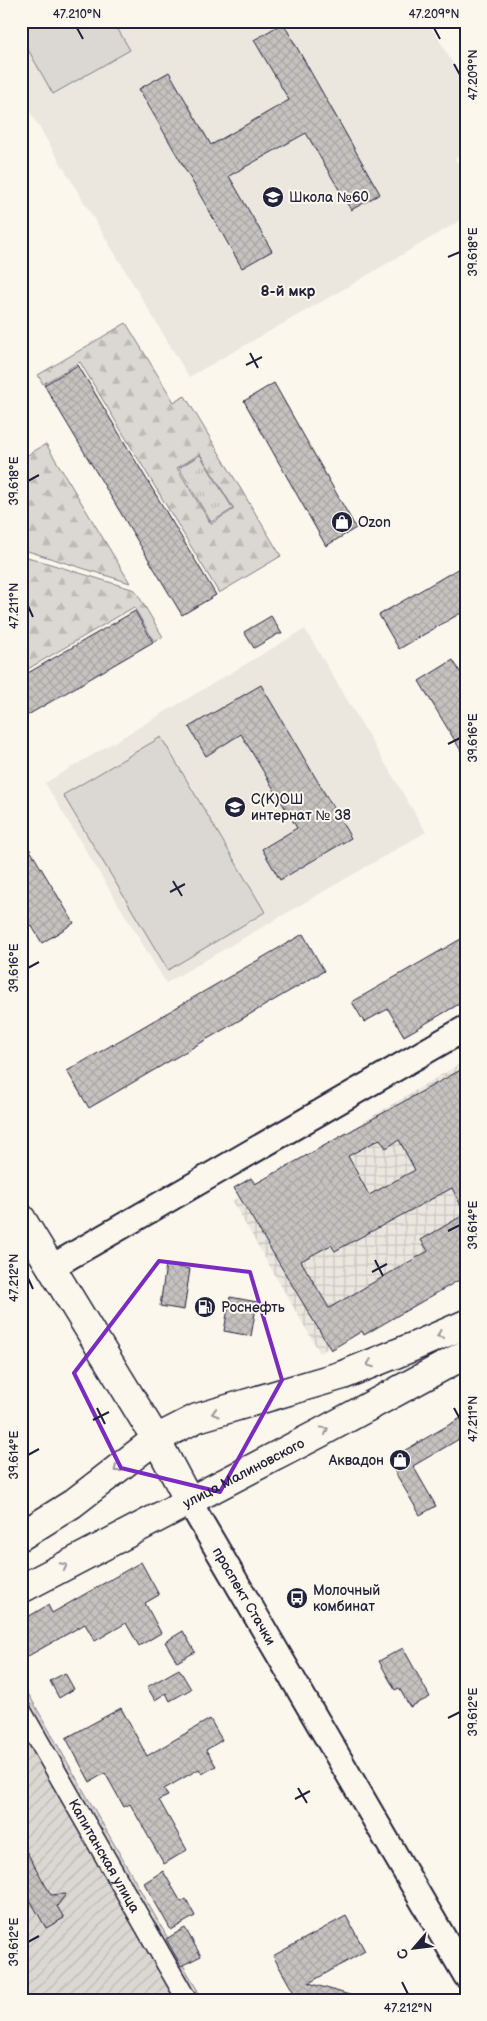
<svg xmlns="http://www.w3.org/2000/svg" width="487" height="2021" viewBox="0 0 487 2021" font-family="'Balsamiq Sans',sans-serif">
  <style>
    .built { fill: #ebe7df }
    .industrial { fill: url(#industrial-grid) }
    .grass { fill: #dbd8d3; stroke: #7e7d87 }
    .forest { fill: url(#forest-firs); stroke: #7e7d87; fill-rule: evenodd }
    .park { fill: url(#park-tufts); stroke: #7e7d87 }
    .garden { fill: url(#garden-furrows); stroke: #7e7d87 }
    .building { fill: url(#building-cross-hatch); stroke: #22223b; fill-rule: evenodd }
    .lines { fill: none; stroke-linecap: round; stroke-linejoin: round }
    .minor-casing { stroke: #22223b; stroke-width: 22 }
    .tertiary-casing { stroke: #22223b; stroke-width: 28 }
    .primary-casing { stroke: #22223b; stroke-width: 31 }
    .trunk-casing { stroke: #22223b; stroke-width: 31 }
    .minor { stroke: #fbf7ec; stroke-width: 19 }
    .tertiary { stroke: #fbf7ec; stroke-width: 24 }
    .primary { stroke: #fbf7ec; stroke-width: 28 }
    .trunk { stroke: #fbf7ec; stroke-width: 28 }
    .oneway { stroke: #99979c }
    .marked { fill: none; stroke: #7b2cbf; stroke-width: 4; stroke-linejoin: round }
    .ticks { fill: none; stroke: #22223b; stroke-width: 2 }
    .labels { text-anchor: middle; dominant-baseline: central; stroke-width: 4; stroke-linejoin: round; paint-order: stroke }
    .poi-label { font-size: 14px; fill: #22223b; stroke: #fbf7ec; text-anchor: start }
    .street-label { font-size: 14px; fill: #22223b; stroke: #fbf7ec }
    .neighbourhood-label { font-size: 15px; font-weight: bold; fill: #22223b; stroke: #fbf7ec }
    .neatline { fill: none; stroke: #22223b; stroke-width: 2 }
    .ticks-label { font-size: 12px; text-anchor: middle; fill: #22223b }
  </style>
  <defs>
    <pattern id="industrial-grid" width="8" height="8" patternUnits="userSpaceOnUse" patternTransform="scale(1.25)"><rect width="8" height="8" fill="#ebe7df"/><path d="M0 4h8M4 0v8" fill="none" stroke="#c9c6c0"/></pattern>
    <pattern id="forest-firs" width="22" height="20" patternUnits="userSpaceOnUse" patternTransform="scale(1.25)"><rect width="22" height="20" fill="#dbd8d3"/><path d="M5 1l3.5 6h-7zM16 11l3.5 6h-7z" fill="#bcb9b6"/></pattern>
    <pattern id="park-tufts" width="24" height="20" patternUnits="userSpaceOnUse" patternTransform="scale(1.25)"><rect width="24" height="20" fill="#dbd8d3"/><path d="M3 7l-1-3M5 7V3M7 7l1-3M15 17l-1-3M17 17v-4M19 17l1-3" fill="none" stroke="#bcb9b6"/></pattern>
    <pattern id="garden-furrows" width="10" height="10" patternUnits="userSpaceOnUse" patternTransform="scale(1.25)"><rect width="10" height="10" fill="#dbd8d3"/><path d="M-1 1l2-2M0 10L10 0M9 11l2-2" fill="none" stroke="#bcb9b6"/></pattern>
    <pattern id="building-cross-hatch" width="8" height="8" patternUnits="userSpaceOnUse" patternTransform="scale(1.25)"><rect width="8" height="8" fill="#c6c2c0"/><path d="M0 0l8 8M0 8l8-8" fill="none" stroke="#aaa6a6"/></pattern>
  </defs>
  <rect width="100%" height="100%" fill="#fbf7ec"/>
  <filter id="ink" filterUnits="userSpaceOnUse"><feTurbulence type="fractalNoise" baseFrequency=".02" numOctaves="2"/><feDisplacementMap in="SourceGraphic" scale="10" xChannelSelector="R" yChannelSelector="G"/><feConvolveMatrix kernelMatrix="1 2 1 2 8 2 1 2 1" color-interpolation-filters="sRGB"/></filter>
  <g filter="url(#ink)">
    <path class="built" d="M21,21h407l38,65v66l-11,7 11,17v41l-115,68 -162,92 -168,-280z
      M305,629l121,203 -260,151 -121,-200z"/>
    <path class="industrial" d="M466,1060v211l-146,82 -88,-152z"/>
    <path class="grass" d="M21,21h92l17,29 -77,44 -32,-57z
      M161,737l104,175 -97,58 -105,-175z"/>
    <path class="forest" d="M126,323l48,79 11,-6 96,160 -62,37 -139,-231 -37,22 -5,-9zM200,454l34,55 -23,15 -34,-56z
      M46,444l84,139 -109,-34v-67l6,-3 -6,-10v-10z
      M21,555l114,35 28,47 -9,4 -20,-34 -113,66z"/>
    <path class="park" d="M200,455l33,54 -22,13 -32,-54z"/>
    <path class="garden" d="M25,1688l178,312h-182v-309z"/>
    <path class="building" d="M283,23l97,171 -29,16 -45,-77 -77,43 43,75 -30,17 -103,-179 30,-17 42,73 78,-45 -35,-60z
      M78,365l138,230 -34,20 -138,-230z
      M274,383l82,145 -30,18 -82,-145z
      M466,564v46l-67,39 -20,-34z
      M135,611l18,31 -132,77v-42z
      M271,616l11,18h-4l-24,14 -10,-16z
      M453,660l13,22v77l-47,-78z
      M261,685l90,153 -71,42 -18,-31 35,-21 -56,-94 -35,22 -17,-29z
      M21,835l53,88 -32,20 -21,-35z
      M303,934l21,37 -235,137 -22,-37z
      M466,936v64l-62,36 -16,-27 -24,13 -12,-20z
      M466,1067v209l-102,59 -2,-4 -31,19 -97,-162 17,-10 4,6zM380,1139l6,9 13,-8 16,30 -46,25 -21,-39zM452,1188l13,26 -44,26 7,11 -99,57 -28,-47 30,-16 4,6z
      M166,1265l24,4 -6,41 -24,-4z
      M230,1297l27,5 -6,34 -27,-5z
      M466,1415v20l-53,31 23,40 -16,9 -32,-55z
      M141,1562l18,33 -14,8 16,30 -22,13 -13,-23 -31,18 -10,-17 -64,36v-39l27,-16 4,8z
      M183,1631l12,21 -18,10 -12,-20z
      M403,1648l27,49 -20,10 -11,-19 -4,2 -16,-29z
      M179,1669l12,20 -21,12 -4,-8 -11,7 -8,-13z
      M65,1673l9,16 -15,9 -9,-17z
      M121,1708l26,48 63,-37 12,21 -16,10 10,16 -14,8 -3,-5 -35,20 4,7 -9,4 28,50 -23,14 -34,-60 -6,3 -19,-34 -15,9 -24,-44z
      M21,1842l30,53 15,-1 -9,12 7,12 -18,10 -25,-44z
      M163,1871l18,31 5,-3 9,17 -24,14 -27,-47z
      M346,1916l19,35 -56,32 44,13 -1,4h-54l-25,-44z
      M185,1928l16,28 -20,10 -15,-27z"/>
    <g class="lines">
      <g class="minor-casing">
        <g id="minor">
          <path id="s1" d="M21,1710l166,290"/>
        </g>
      </g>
      <g class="tertiary-casing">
        <g id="tertiary">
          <path d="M50,1268l416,-240"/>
          <path id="s2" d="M189,1501l277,475"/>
        </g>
      </g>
      <g class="primary-casing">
        <path id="primary" d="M21,1218l135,221 33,62"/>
      </g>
      <g class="trunk-casing">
        <g id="trunk">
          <path d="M21,1536l51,-32 84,-65 41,-21 146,-43 72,-29 51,-22"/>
          <path id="s3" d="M21,1589l297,-155 148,-80"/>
        </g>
      </g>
      <use href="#minor" class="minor"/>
      <use href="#tertiary" class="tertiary"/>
      <use href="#primary" class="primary"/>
      <use href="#trunk" class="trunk"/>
    </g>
    <defs><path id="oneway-chevron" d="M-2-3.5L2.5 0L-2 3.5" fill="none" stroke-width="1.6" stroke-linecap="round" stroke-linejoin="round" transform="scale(1.25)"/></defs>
    <g class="oneway">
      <use href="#oneway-chevron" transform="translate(440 1335) rotate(156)"/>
      <use href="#oneway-chevron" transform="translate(370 1364) rotate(159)"/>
      <use href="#oneway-chevron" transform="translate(215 1413) rotate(164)"/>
      <use href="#oneway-chevron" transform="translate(325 1430) rotate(-29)"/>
      <use href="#oneway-chevron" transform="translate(117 1469) rotate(142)"/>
      <use href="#oneway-chevron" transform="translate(64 1566) rotate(-28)"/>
    </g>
  </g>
  <path class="marked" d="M159,1261l91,11 32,108 -62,112 -99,-24 -47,-95z"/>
  <path class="ticks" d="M77,28l6,11M434,28l6,11M454,64l6,11M448,257l12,-5M250,353l8,15M246,365l16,-8M28,481l11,-6M28,606l5,11M448,744l12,-6M173,881l9,15M170,892l15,-8M28,968l11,-6M448,1231l12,-6M375,1260l8,16M372,1272l15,-8M28,1278l5,11M97,1408l8,16M454,1408l6,11M93,1420l16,-8M28,1455l11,-6M448,1718l12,-6M298,1788l9,15M295,1799l15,-8M28,1942l11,-6M402,1982l6,12"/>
  <defs>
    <g id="school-disc" transform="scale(1.125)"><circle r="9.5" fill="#22223b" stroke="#fbf7ec"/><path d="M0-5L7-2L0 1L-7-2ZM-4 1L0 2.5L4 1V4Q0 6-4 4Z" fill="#fff"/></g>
    <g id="shop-disc" transform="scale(1.125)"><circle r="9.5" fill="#22223b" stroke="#fbf7ec"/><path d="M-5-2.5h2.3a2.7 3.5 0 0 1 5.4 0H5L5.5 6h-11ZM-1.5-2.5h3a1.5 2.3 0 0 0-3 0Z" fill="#fff"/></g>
    <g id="fuel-disc" transform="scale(1.125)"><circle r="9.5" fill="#22223b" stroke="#fbf7ec"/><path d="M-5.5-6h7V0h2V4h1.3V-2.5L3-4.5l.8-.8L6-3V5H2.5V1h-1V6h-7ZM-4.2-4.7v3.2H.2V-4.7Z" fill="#fff"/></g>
    <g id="bus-disc" transform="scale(1.125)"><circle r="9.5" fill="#22223b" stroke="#fbf7ec"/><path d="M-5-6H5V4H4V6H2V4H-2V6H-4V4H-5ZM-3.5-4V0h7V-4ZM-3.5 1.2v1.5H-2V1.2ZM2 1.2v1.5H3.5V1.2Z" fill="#fff"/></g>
  </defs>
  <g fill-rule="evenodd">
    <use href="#school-disc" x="273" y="197"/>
    <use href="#shop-disc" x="342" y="522"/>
    <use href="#school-disc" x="235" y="807"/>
    <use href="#fuel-disc" x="205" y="1307"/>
    <use href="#shop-disc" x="400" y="1460"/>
    <use href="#bus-disc" x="297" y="1598"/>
  </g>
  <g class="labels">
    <g class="poi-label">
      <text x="289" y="197">Школа №60</text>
      <text x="358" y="522">Ozon</text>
      <text x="251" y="799">С(К)ОШ<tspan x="251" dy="16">интернат № 38</tspan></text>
      <text x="221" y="1307">Роснефть</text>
      <text x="384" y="1460" text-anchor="end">Аквадон</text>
      <text x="313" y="1590">Молочный<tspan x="313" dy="16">комбинат</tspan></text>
    </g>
    <g class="street-label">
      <text stroke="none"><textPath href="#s3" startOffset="251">улица Малиновского</textPath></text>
      <text stroke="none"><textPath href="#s2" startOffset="110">проспект Стачки</textPath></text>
      <text stroke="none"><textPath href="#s1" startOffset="168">Капитанская улица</textPath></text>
    </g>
    <g class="neighbourhood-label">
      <text x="288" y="291">8-й мкр</text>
    </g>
  </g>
  <rect width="487" height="2021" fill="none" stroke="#fbf7ec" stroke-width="55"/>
  <g transform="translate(414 1948) rotate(242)" stroke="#fbf7ec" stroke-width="4" paint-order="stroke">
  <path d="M0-4L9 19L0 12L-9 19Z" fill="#22223b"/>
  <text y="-8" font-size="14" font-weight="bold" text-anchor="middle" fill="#22223b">С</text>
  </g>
  <rect x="28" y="28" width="432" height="1966" class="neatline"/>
  <g class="ticks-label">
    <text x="77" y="18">47.210°N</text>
    <text x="434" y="18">47.209°N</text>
    <text transform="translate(473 75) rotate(-90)" y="4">47.209°N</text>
    <text transform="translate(473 252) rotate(-90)" y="4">39.618°E</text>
    <text transform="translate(14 481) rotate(-90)" y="4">39.618°E</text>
    <text transform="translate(14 606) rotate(-90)" y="4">47.211°N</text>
    <text transform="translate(473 738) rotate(-90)" y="4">39.616°E</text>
    <text transform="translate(14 968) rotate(-90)" y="4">39.616°E</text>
    <text transform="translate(473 1225) rotate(-90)" y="4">39.614°E</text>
    <text transform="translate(14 1278) rotate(-90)" y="4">47.212°N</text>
    <text transform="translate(473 1419) rotate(-90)" y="4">47.211°N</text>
    <text transform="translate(14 1455) rotate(-90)" y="4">39.614°E</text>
    <text transform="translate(473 1712) rotate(-90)" y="4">39.612°E</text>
    <text transform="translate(14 1942) rotate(-90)" y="4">39.612°E</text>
    <text x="408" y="2012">47.212°N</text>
  </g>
</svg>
